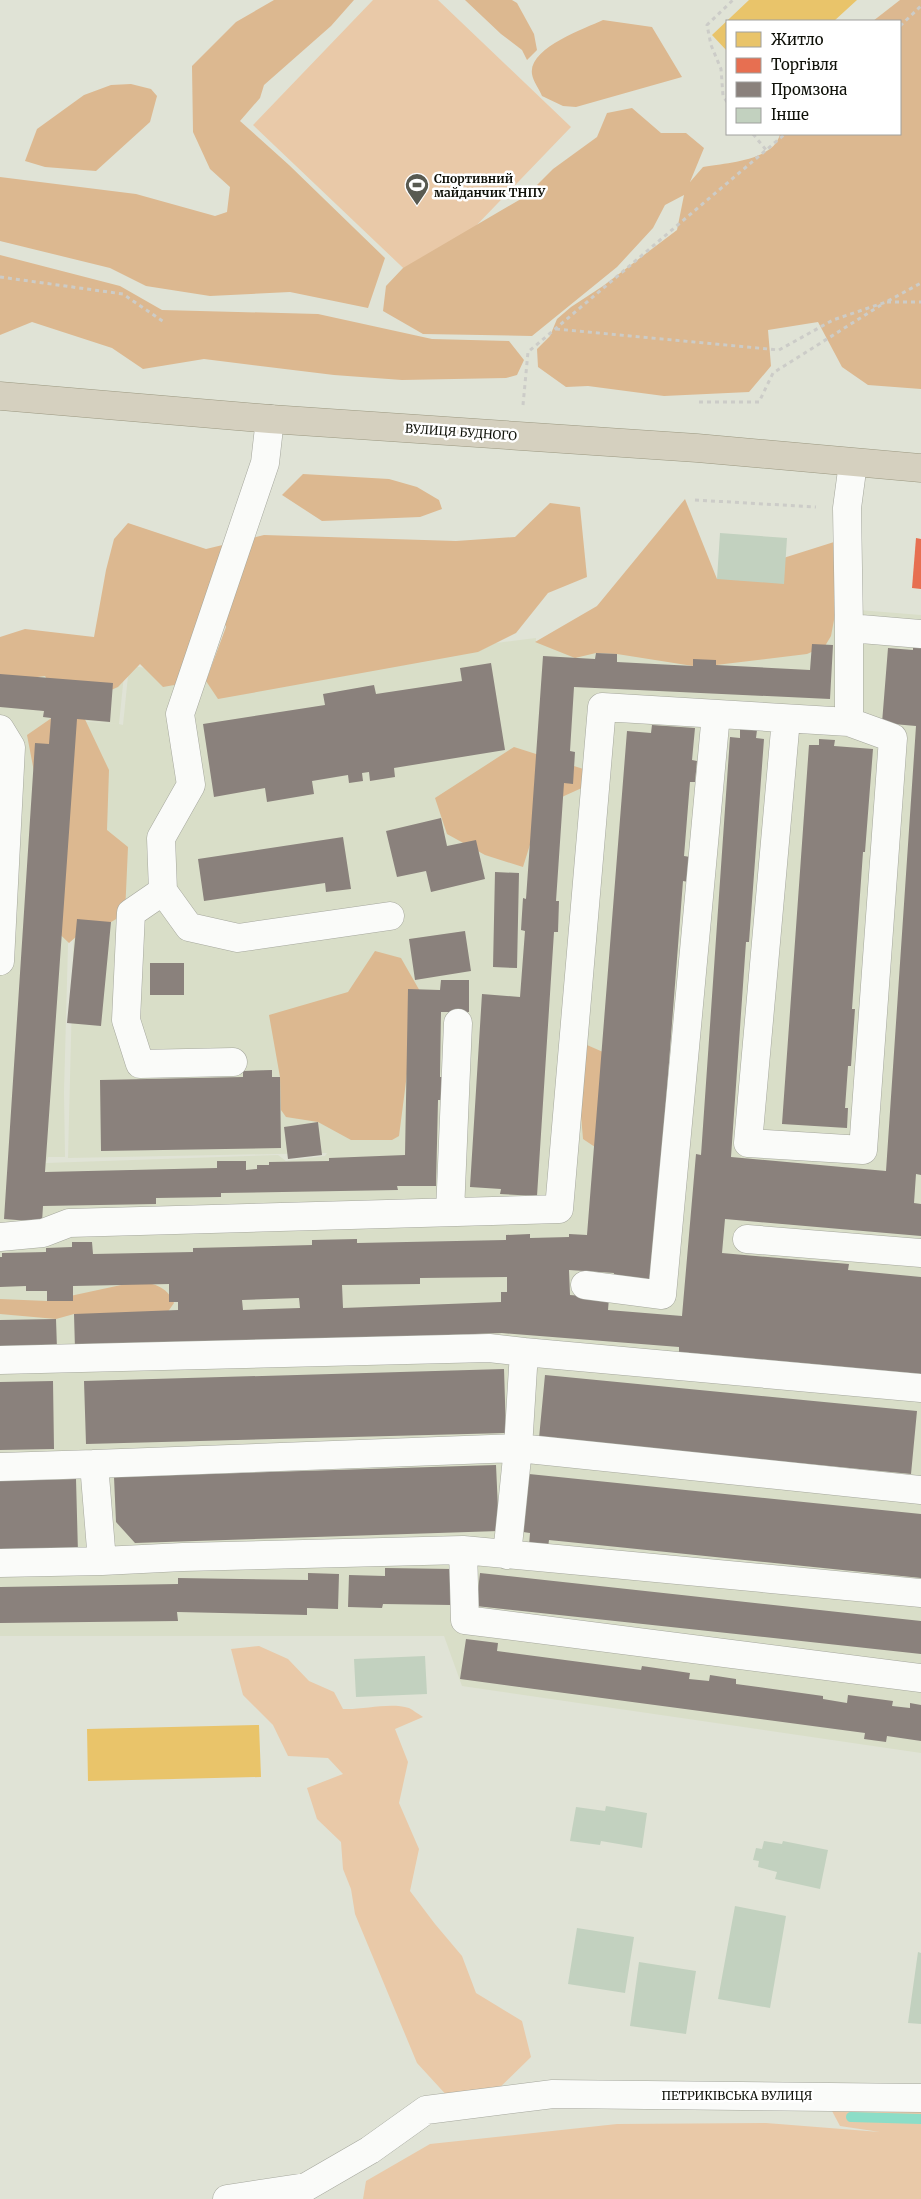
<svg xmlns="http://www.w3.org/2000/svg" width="921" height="2199" viewBox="0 0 921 2199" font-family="Merriweather,serif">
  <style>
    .built { fill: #d9dec8; fill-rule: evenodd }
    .green { fill: #e9c9a8 }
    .forest { fill: #dcb890 }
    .homes { fill: #e9c46a }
    .shops { fill: #e76f51 }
    .industry { fill: #8a817c; fill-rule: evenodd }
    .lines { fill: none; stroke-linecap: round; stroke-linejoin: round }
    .stream { stroke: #8cddc7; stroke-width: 10 }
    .building { fill: #c2d1bf }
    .minor-casing { stroke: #a5a79d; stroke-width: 29 }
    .highway-casing { stroke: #9b9881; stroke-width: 29 }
    .path { stroke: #ccccc8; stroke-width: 3; stroke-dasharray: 4 4; stroke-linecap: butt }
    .minor { stroke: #fafbf9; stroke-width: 28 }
    .highway { stroke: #d5d0bf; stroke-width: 28 }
    .labels { text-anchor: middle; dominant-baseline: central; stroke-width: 5; stroke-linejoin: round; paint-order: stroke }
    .poi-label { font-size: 12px; font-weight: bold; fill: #0f1109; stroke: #fff; text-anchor: start }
    .street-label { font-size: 12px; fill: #0f1109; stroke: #fff }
  </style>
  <rect width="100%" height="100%" fill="#e0e3d6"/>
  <path class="built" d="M809,606l112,9v1138l-459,-67 -18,-50h-444v-982l125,11 -6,59 4,1 6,-59 92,10 315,-38v4zM78,720l40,4 -39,-3 -11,437 259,-5 -2,3 -39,5 -8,-6 -232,8 2,-6h17l-1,-65 4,-147z"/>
  <path class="green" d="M373,0h65l133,127 -151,157 -167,-159z
    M259,1646l29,13 21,22 25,11 9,17c21,1 46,-7 66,-1 4,2 9,6 14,9l-28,12 13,33 -9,41 20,46 -9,42 25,33 27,32 14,37 46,28 9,36 -41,40 -40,2 -33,-36 -62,-149 -4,-25 -8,-20 -2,-27 -24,-23 -10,-31 36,-14 -15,-16 -40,-2 -15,-31 -30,-30 -12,-46z
    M848,2101l73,3v95h-558l3,-18 64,-37 187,-20 149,-1 114,9 -40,-6 -8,-15z"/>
  <path class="forest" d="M274,0h80l-23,26 -67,59 -4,13 -20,23 49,44 96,93 -17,50 -78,-16 -80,4 -64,-10 -36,-18 -110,-27v-64l136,17 79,22 12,-4 3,-25 -20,-18 -17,-37 -1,-66 44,-44z
    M465,0h47l5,3 17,31 3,16 -10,10 -5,-10 -21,-16z
    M900,0h21v389l-53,-4 -26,-18 -24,-45 -50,8 3,36 -22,26 -85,4 -76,-10 -22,1 -28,-20 -1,-18 13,-13 7,-17 14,-12 32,-21 74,-56 7,-35 -19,10 -12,23 -36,39 -85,69 -109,-2 -40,-23 3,-25 17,-18 123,-72 27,-27 44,-32 10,-24 25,-5 29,25h25l18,15 -14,34 13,-15c22,-4 71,-6 77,-33h120v-113h-27z
    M603,20l49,7 30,50 -106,30 -13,-1 -21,-10c-3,-7 -9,-15 -10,-22 -4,-26 52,-45 71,-54z
    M131,84l20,5 6,7 -7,26 -54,49 -51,-4 -20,-6 12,-32 47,-34 27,-10z
    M0,255l120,31 42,24 156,4 114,25 77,2 15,19 -7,15 -11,3 -104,2 -68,-5 -130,-16 -61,10 -31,-21 -80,-26 -32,13z
    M303,474l86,5 28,8 22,13 3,9 -22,8 -98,4 -40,-26z
    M685,499l32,80 117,-37 9,30 -12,64 -6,10 -18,8 -91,11 -23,1 -76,-12 -21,-1 -21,5 -40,-16 62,-36z
    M550,503l30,4 7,70 -39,16 -32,40 -38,19 -260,47 -12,-18 20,-54 -5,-15 -41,72 -17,3 -23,-23 -22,23 -37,16 -22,-5 -14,-22 -45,6v-45l25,-8 69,8 12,-67 8,-31 14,-16 78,26 58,-14 192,6 59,-4z
    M66,708l16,5 27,57 -2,60 21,17 -3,67 -14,8h-18l-24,21 -22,-21 -7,-119 -13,-68z
    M514,747l82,26 -1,9 -53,24 -19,61 -38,-12 -38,-21 -12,-36z
    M375,951l26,7 28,49 -17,28 -13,101 -7,4h-41l-33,-18 -32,-5 -5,-7 -1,-33 -11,-62 79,-23z
    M587,1045l16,7 -2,99 -18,-12 -7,-85z
    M135,1282c17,0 32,4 39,21l-9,13 -34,1 -57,-3 -18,5 -56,-5v-15l47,2z"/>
  <path class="homes" d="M749,0h108l-23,21h-107v30l-15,-16z
    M259,1725l2,52 -173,4 -1,-52z"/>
  <path class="shops" d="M916,538l5,1v50l-9,-1z"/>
  <path class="industry" d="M812,644l21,1 -3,54 -256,-12 -4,64 5,1 -2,32 -9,-1 -8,118h3l-1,31h-4l-17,264 -37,-2 1,-5 -31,-2 12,-193 38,3 5,-66 -4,-1 2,-32 3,1 17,-243 52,3 1,-6 21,1v8l76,4v-7l23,1v5l94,5z
    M913,646h8v529l-5,-1 -2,29 7,1v32l-196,-17 -3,34 127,11 -1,6 73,7v97l-242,-22v-5l-177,-14 -427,16 -1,-35 104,-4v-8h-9v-18l-96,2v15h-26v-10h-21v-5l-26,1v-30h2v-4l44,-1v-4l26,-1v-5h20l1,12 100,-2v-4l119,-3v-5l45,-1v4l149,-3v-5l24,-1v4l39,-1v-3l18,1 40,-504 24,2 1,-8 43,3 -3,32 5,1 -2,21h-5l-6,74 6,1 -2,25 -5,-1 -31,402 -39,-4 1,-6 -45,-3 1,25 39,3 -1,12 74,6 14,-162 5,1 29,-418 10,1v-10l17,2 -1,8 8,1 -15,203h-3l-15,215 155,14 30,-445 -34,-3 6,-75 25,2zM507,1277v15h-6v10l-158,6 -1,-23 78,-1v-6zM299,1298l1,10 -57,2 -1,-10z
    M491,663l14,87 -111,18 1,9 -25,4 -1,-9 -7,1 1,8 -14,2 -1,-8 -36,6 2,13 -47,8 -2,-14 -51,9 -11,-73 122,-19 -2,-11 51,-9 2,9 86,-13 -2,-13z
    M0,674l113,9 -3,39 -33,-3 -32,453 172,-4v-7h29v9l11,-1v-4h12v-3l60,-1v-3l76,-3 3,-166 32,1 1,-10h28v32h-28l-1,65h3l-1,23h-4l-2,86h-39l1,4 -177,3v4l-65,1v6l-113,2 -1,16 -38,-3 31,-476 14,1 2,-26 -8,-1 1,-6 -44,-4z
    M819,739l16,1 -1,6 39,3 -8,103h-2l-11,157h3l-4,57h-3l-3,42h3l-1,20 -65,-4 27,-379h10z
    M441,818l6,28 29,-6 9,39 -54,13 -5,-21 -29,6 -11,-46z
    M343,837l8,52 -25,3 -1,-9 -121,18 -6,-42z
    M495,872l24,1 -2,95 -24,-1z
    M77,919l34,3 -10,104 -34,-3z
    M465,931l6,40 -56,9 -6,-41z
    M150,963h34v32h-34z
    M272,1070v7h8l1,71 -180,3 -1,-71 143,-3v-6z
    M318,1122l4,33 -34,4 -4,-32z
    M56,1319l1,30 -57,1v-30z
    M504,1369l2,64 -420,11 -2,-63z
    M545,1375l372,36 -6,63 -372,-36z
    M53,1381l1,68 -54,1v-68z
    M496,1465l3,66 -364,12 -19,-21 -2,-45z
    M529,1474l392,40v64l-372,-38 -1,7 -19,-2 1,-12 -7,-1z
    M76,1479l2,74 -78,2v-74z
    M385,1568l67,1 -1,36 -68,-1 -1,4 -34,-1 1,-32 36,1z
    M308,1573l31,1 -1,35 -31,-1v7l-130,-3 1,9 -178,2v-36l178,-3v-6l130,2z
    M480,1573l441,48v33l-445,-48z
    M466,1639l32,4 -1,8 144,19 1,-4 48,7 -1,6 20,2 1,-6 26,4v5l87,12v3l24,4 1,-8 45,6 -1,5 18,2v-5l11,2v36l-34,-5 -1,6 -22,-3 1,-6 -405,-54z"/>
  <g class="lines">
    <path class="stream" d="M851,2117l70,2"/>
  </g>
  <path class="building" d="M720,533l67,5 -3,46 -67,-5z
    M425,1656l2,38 -71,3 -2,-38z
    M606,1806l41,7 -5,35 -41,-7 -1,4 -30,-4 6,-34 29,4z
    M764,1841l18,3 1,-3 45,9 -8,39 -45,-10 2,-7 -19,-5 1,-6 -6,-1 3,-12 6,1z
    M735,1906l51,10 -16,92 -52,-9z
    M577,1928l57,9 -9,56 -57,-9z
    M918,1952l3,1v71l-13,-1z
    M639,1962l57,9 -10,63 -56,-8z"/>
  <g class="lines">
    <g class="minor-casing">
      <path id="minor" d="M270,419l-5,44 -85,251 11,71 -30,53 2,53 26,36 49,11 152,-22
        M849,628l-2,-120 6,-45
        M786,719l-38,424 115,7 30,-412 -44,-16
        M0,729l11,18 -11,214
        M163,891l-32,22 -5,107 14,44 93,-2
        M450,1212l8,-189
        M0,1237l43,-4 26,-10 490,-14 43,-502 247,15v-94l72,6
        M747,1239l174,14
        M585,1285l77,10 54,-581
        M0,1360l489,-12 35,4
        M921,1388l-397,-36 -6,96 403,42
        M0,1467l94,-3
        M463,1550l-280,7 -81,4 -8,-97 424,-16 -11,107
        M0,1563l102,-2
        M921,1593l-458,-43 2,70 456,58
        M227,2199l79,-12 64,-37 56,-40 127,-16 368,4"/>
    </g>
    <g class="highway-casing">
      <path id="highway" d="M0,396l270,23 427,29 224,20"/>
    </g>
    <path class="path" d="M900,26l21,-20
      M727,102l-4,-6 -2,-27 -10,-24 -4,-20 26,-25
      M753,134l14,17
      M0,277l123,17 41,28
      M887,302h34
      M556,329l223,21 54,-30 53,-18 35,-19
      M699,402h60l14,-29 108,-68
      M523,405l5,-53 257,-218
      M695,500l121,7"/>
    <use href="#minor" class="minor"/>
    <use href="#highway" class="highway"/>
  </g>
  <defs>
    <g id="stadium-pin" transform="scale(1.25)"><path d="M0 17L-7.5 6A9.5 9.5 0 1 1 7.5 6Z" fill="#585a51" stroke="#fff"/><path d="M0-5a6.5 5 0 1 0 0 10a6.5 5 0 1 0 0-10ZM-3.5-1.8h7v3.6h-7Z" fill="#fff"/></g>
  </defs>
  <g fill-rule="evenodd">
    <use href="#stadium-pin" x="417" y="185"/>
  </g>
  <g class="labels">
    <g class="poi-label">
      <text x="434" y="178">Спортивний<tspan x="434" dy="14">майданчик ТНПУ</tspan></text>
    </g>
    <g class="street-label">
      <text transform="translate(461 432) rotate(4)">ВУЛИЦЯ БУДНОГО</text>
      <text x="737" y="2095">ПЕТРИКІВСЬКА ВУЛИЦЯ</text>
    </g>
  </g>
  <rect x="726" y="20" width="175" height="115" fill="#ffffff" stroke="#9fa09d"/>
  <rect x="736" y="32" width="25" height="15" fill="#e9c46a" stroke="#9fa09d"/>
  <text x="771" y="45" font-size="15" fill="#0f1109">Житло</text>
  <rect x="736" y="58" width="25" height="15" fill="#e76f51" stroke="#9fa09d"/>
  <text x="771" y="70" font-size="15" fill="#0f1109">Торгівля</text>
  <rect x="736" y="82" width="25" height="15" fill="#8a817c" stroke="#9fa09d"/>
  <text x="771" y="95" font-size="15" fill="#0f1109">Промзона</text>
  <rect x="736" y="108" width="25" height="15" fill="#c2d1bf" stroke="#9fa09d"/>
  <text x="771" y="120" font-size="15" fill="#0f1109">Інше</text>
</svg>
